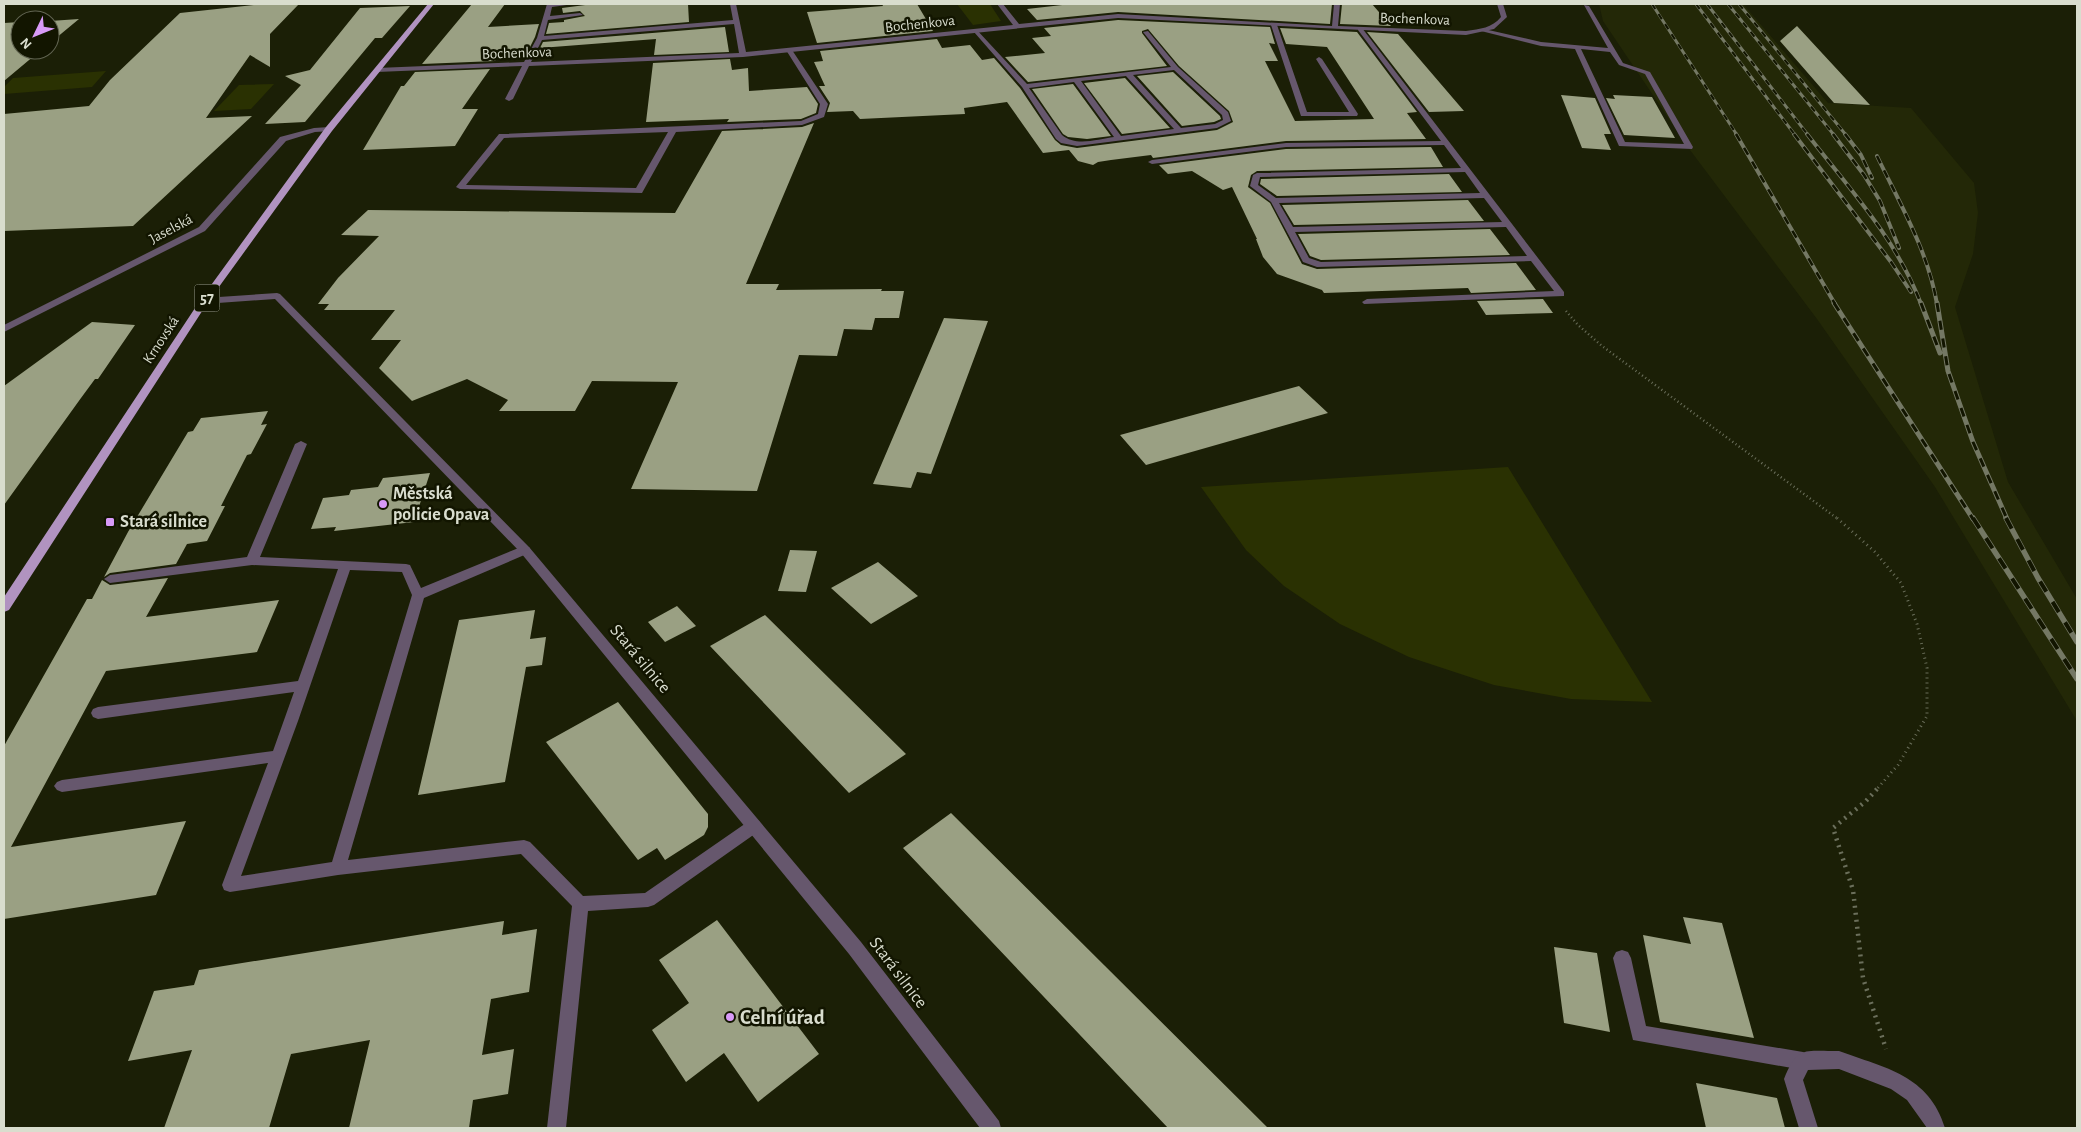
<svg xmlns="http://www.w3.org/2000/svg" width="2081" height="1132" viewBox="0 0 2081 1132" font-family="'Alegreya Sans',sans-serif">
  <style>
    .built { fill: #232807 }
    .green { fill: #2a3102 }
    .building { fill: #9aa083 }
    .lines { fill: none; stroke-linecap: round; stroke-linejoin: round }
    .path-far2 { stroke: #6b6f5b; stroke-width: 2.5; stroke-dasharray: 1 3; stroke-linecap: butt }
    .path-far1 { stroke: #6b6f5b; stroke-width: 3; stroke-dasharray: 1 4; stroke-linecap: butt }
    .path { stroke: #6b6f5b; stroke-width: 4.5; stroke-dasharray: 2 5; stroke-linecap: butt }
    .service { fill: #66576d; fill-rule: evenodd }
    .minor { fill: #66576d; fill-rule: evenodd }
    .primary { fill: #b193c0; fill-rule: evenodd }
    .rail-far3-casing { stroke: #747864; stroke-width: 3 }
    .rail-far2-casing { stroke: #747864; stroke-width: 4 }
    .rail-far1-casing { stroke: #747864; stroke-width: 5 }
    .rail-casing { stroke: #747864; stroke-width: 5.5 }
    .rail-far3 { stroke: #121500; stroke-width: 2; stroke-dasharray: 6; stroke-linecap: butt }
    .rail-far2 { stroke: #121500; stroke-width: 2.5; stroke-dasharray: 8; stroke-linecap: butt }
    .rail-far1 { stroke: #121500; stroke-width: 3; stroke-dasharray: 9; stroke-linecap: butt }
    .rail { stroke: #121500; stroke-width: 4; stroke-dasharray: 12; stroke-linecap: butt }
    .poi-dot { fill: #d89af8; stroke: #121500; stroke-width: 2 }
    .labels { text-anchor: middle; dominant-baseline: central; stroke-width: 5; stroke-linejoin: round; paint-order: stroke }
    .far-street-label { font-size: 15px; fill: #d9ddce; stroke: #121500 }
    .shield { fill: #121500; stroke: #9da190; stroke-width: 1 }
    .shield-label { font-size: 16px; font-weight: bold; fill: #d9ddce }
    .poi-label { font-size: 18px; font-weight: bold; fill: #d9ddce; stroke: #121500; text-anchor: start }
    .street-label { font-size: 18px; fill: #d9ddce; stroke: #121500 }
    .near-poi-label { font-size: 21px; font-weight: bold; fill: #d9ddce; stroke: #121500; text-anchor: start }
  </style>
  <rect width="100%" height="100%" fill="#1b1f06"/>
  <path class="built" d="M1599,4h144l85,99 83,5 63,75 4,30 -5,41 -18,53 53,175 69,117v122l-142,-234 -118,-168 -127,-169 -87,-129z"/>
  <path class="green" d="M957,4h33l11,17 -28,4z
    M106,71l-14,16 -88,7v-7l9,-9z
    M274,84l-23,25 -37,2 25,-26z
    M1508,467l144,235 -81,-3 -77,-14 -85,-28 -69,-33 -56,-38 -38,-36 -45,-63z"/>
  <path class="building" d="M263,4h36l-29,30v33l-20,-12 -44,63 46,-2 -119,110 -129,5v-117l85,-8 21,-26 70,-67z
    M472,4h33l-17,23 51,-3 -4,13 -9,18 -28,2 -3,4 -73,3z
    M593,4h95l1,18 -143,12 3,-11 15,-1v-2l21,-4 -5,-5 -17,2 -1,-5z
    M882,4h35l16,27 -116,12 -10,-31 76,-6z
    M1071,4h261l-2,20 -212,-12 -81,8 -10,-11z
    M1342,4h30l19,22 -51,-2z
    M410,6l-28,32h-7l-70,84 -40,2 36,-39 -16,-9 25,-6 50,-62z
    M79,19l-29,24v-22z
    M1118,20l152,7 5,17 -6,-1 9,18h-13l30,60 79,-2 -47,-72 -41,-3 -6,-16 77,4 60,80 -10,1 19,26 -140,2 -133,17 -2,-3 -40,5 -13,2 -5,3 -15,-4 -9,-11 -26,3 -36,-51 -43,6 1,6 -105,5 -7,-8 -26,1 3,-9 -11,-17h6l-11,-24 9,-1 -3,-10 117,-12 5,9 28,-3 12,15 12,-2 26,30 35,52 6,5 16,3 140,-18 16,-8 -4,-11 -50,-45 -31,-37 -6,2v2l25,33 -139,16 -23,-25 40,-4 -13,-15 19,-2 -7,-8z
    M20,22v28h21l-37,31v-58z
    M1797,26l73,79 -36,-2 -54,-62z
    M725,27l4,25 -75,3 2,-16 -116,9 3,-6z
    M1367,32l31,2 66,77 -35,1z
    M730,59l2,11 16,-2 1,23 58,-4 11,17 -2,9 -15,6 -74,3 2,-3 -83,3 7,-59z
    M490,69l-28,40h16l-23,37 -92,4 38,-64h3l11,-14z
    M1173,72l47,44 1,3 -7,3 -32,4 -45,-50z
    M1125,78l45,50 -48,6 -38,-51z
    M1073,84l38,52 -24,3 -19,-2 -5,-3 -31,-45z
    M1561,95l34,3 16,36h-7l7,16 -29,-2z
    M1613,95l39,2 23,41 -51,-3 -18,-37 9,1z
    M814,123l-68,161h33l-3,6 106,-1 -1,2h23l-5,27h-24l-3,12 -28,-1 -7,27 -38,-1 -42,136 -126,-2 47,-107 -86,-1 -17,30h-76l9,-11 -41,-21 -55,22 -33,-33 22,-28h-30l24,-30h-71l5,-6h-11l20,-26 41,-42 -38,-1 27,-25 307,3 47,-82 80,-4z
    M1431,147l12,20 -186,4 -6,4 -3,12 22,16 32,61 15,5 199,-6 20,27 -65,3 -3,-5 -144,5 -2,-3 -45,-16 -14,-17 -7,-18h1l-25,-52 -9,3 -31,-19 -24,3 -9,-9 127,-16z
    M1449,174l13,18 -185,4 -17,-12 1,-5z
    M1468,200l16,21 -190,4 -12,-20z
    M1490,229l20,26 -189,5 -11,-4 -12,-22z
    M1543,299l10,14 -67,2 -9,-14z
    M944,318l44,3 -57,153 -14,-2 -6,16 -38,-4z
    M92,322l43,3 -37,54h-3l-14,19 -77,107v-119z
    M1299,386l29,27 -182,52 -26,-30z
    M268,411l-7,14 6,-1 -16,30 -4,1 -26,51h4l-18,35 -20,3 -11,20 -66,9 -6,4 24,-45 60,-100 5,-1 8,-13z
    M430,473l-16,49 -80,9 2,-4 -25,2 12,-31 26,-3 2,-5 27,-3 5,-9z
    M790,550l27,1 -11,41 -28,-1z
    M878,562l40,34 -47,28 -40,-36z
    M168,578l-22,39 133,-17 -22,52 -151,19 -95,176 175,-26 -30,74 -152,24v-173l83,-147h5l10,-19 8,5z
    M677,606l19,20 -31,16 -17,-20z
    M535,610l-5,29 16,-2 -4,28 -16,2 -21,115 -87,13 41,-175z
    M765,615l141,139 -57,39 -139,-147z
    M618,702l90,112v13l-4,8 -39,25 -8,-12 -19,12 -92,-118z
    M951,813l317,315h-100l-265,-280z
    M1683,917l39,6 32,115 -94,-16 -17,-87 48,9z
    M717,920l102,134 -61,48 -34,-49 -38,29 -34,-52 37,-27 -30,-43z
    M504,921l-2,14 35,-6 -8,63 -38,7 -9,56 32,-6 -6,45 -35,6 -4,28h-120l21,-88 -79,14 -22,74h-105l28,-78 -64,11 26,-70 40,-6 5,-15z
    M1554,947l43,6 13,79 -46,-9z
    M1696,1083l81,15 8,30h-79z"/>
  <g class="lines">
    <path class="path-far2" d="M1566,311l12,14 24,21 236,173"/>
    <path class="path-far1" d="M1837,518l38,34 26,31 16,41 10,44v48l-29,49 -22,25"/>
    <path class="path" d="M1877,789l-11,12 -33,27 20,62 10,88 23,71"/>
    <path class="service" d="M1584,5l5,1 34,57 27,9 43,75 -1,2 -73,-3 -44,-97 -34,-3 -60,-15 3,-2 57,13 67,6zM1581,49l29,3 9,13 26,9 39,70 -59,-2z
      M1274,23l3,2 30,87h42l-33,-53 3,-2 3,2 36,55 -1,2h-56l-30,-91z
      M1358,28h4l202,264v4l-200,8 -2,-2 5,-3 187,-8 -23,-30 -214,6 -14,-5 -32,-60 -21,-16 3,-11 4,-2 204,-5 -17,-23 -158,2 -134,17 -4,-2 4,-2 134,-17 155,-2 -83,-111zM1465,172l15,21 -204,5 -18,-13 2,-8zM1484,198l18,24 -209,5 -14,-24zM1506,227l21,29 -206,6 -12,-4 -14,-26z
      M976,29l51,55 144,-17 -28,-35 5,-1 30,36 50,45 3,9 -14,7 -140,18 -16,-3 -5,-4 -34,-52 -48,-55 -1,-1zM1174,70l48,45 1,5 -8,4 -34,4 -48,-53zM1126,76l48,53 -53,7 -40,-55zM1074,82l40,55c-16,2 -38,10 -52,-2l-33,-47z
      M789,48l3,2 36,54 -4,13 -22,8 -126,7 -34,61 -182,-4 -4,-2 43,-53h3l299,-13 17,-7 2,-10 -34,-54zM668,132l-32,56 -170,-3 38,-47z
      M301,441l6,3 -47,113 146,7 4,1 11,23 100,-41h8l2,3 -2,3 -105,45 -76,262 176,-20 6,2 53,54 62,-3 104,-72 5,-2 5,2 3,5 -3,5 -105,74 -6,2 -60,4 -22,217h-19l25,-222 -51,-52 -183,21 -108,17 -6,-2 -2,-5 46,-122 -206,29 -5,-2 -3,-4 3,-4 5,-2 211,-29 21,-59 -196,27 -5,-2 -2,-4 2,-4 5,-2 200,-26 40,-112 -86,-4 -142,18 -6,-4 6,-4 137,-18 48,-113zM350,570l52,2 10,23 -80,267 -91,14 57,-155z
      M1622,950l6,2 3,6 15,68 157,26 6,3 3,6 -3,6 -6,3 -170,-30 -20,-82 3,-6z"/>
    <path class="minor" d="M547,4h27l-22,3 -2,9 30,-3 3,2 -35,5 -4,16 189,-16 -3,-16h6l10,48 267,-27 -16,-21h6l16,20 99,-10 214,12 2,-22h6l-2,22 128,5c14,-2 26,-3 35,-14l-4,-13h6l4,13 -13,12 -28,6 -348,-17 -375,39 -214,9 -16,33 -4,2 -4,-2 17,-33 -145,6 -3,-2 3,-2 147,-6 13,-24zM734,24l5,29 -208,9 11,-22z
      M329,127h3v4l-17,1 -29,9 -81,90 -201,101v-7l195,-98 81,-90 34,-9z
      M277,293l3,1 249,253 332,395 138,179 2,7h-21l-131,-174 -328,-401 -246,-254 -71,5 -5,-3 5,-3z
      M1839,1051c46,17 90,24 106,77h-18l-20,-28 -16,-11 -52,-20 -31,1 -5,10 15,48h-19l-15,-49c14,-35 22,-27 55,-28z"/>
    <path class="primary" d="M428,4h6l-102,127 -124,171 -199,308 -5,2v-15l197,-298 125,-172z"/>
    <g class="rail-far3-casing">
      <path id="rail-far3" d="M1652,4l85,131
        M1696,4l99,131
        M1707,4l101,131
        M1728,4l106,131
        M1739,4l107,131"/>
    </g>
    <g class="rail-far2-casing">
      <path id="rail-far2" d="M1736,134l99,170
        M1794,134l97,128 20,30
        M1807,134c42,54 90,106 114,170
        M1833,134l31,41 16,26 19,47
        M1845,134l16,21 11,23
        M1877,156c23,48 51,95 60,148"/>
    </g>
    <g class="rail-far1-casing">
      <path id="rail-far1" d="M1834,303l139,216
        M1921,303l19,50
        M1937,303l11,68 25,71 34,77"/>
    </g>
    <g class="rail-casing">
      <path id="rail" d="M1973,518l104,161
        M2006,518l32,60 39,64"/>
    </g>
    <use href="#rail-far3" class="rail-far3"/>
    <use href="#rail-far2" class="rail-far2"/>
    <use href="#rail-far1" class="rail-far1"/>
    <use href="#rail" class="rail"/>
  </g>
  <g class="poi-dot">
    <circle cx="383" cy="504" r="5"/>
    <rect x="105" y="517" width="10" height="10" rx="2.5"/>
    <circle cx="730" cy="1017" r="5"/>
  </g>
  <g class="labels">
    <g class="far-street-label">
      <text transform="translate(1415 19) rotate(2)">Bochenkova</text>
      <text transform="translate(920 24) rotate(-6)">Bochenkova</text>
      <text transform="translate(517 53) rotate(-2)">Bochenkova</text>
      <text transform="translate(171 229) rotate(-28)">Jaselská</text>
      <text transform="translate(161 340) rotate(-57)">Krnovská</text>
    </g>
    <rect class="shield" x="194.5" y="284.5" width="25" height="27" rx="4"/>
    <g class="shield-label">
      <text x="207" y="298">57</text>
    </g>
    <g class="poi-label">
      <text x="393" y="494">Městská<tspan x="393" dy="21">policie Opava</tspan></text>
      <text x="120" y="522">Stará silnice</text>
    </g>
    <g class="street-label">
      <text transform="translate(640 659) rotate(50)">Stará silnice</text>
      <text transform="translate(898 973) rotate(53)">Stará silnice</text>
    </g>
    <g class="near-poi-label">
      <text x="740" y="1017">Celní úřad</text>
    </g>
  </g>
  <rect width="2081" height="1132" fill="none" stroke="#d9ddce" stroke-width="10"/>
  <g transform="translate(35 35) rotate(227)"><circle r="24" fill="#121500" stroke="#626552"/>
  <path d="M0-4L9 19L0 12L-9 19Z" fill="#d89af8"/>
  <text y="-8" font-size="14" font-weight="bold" text-anchor="middle" fill="#d9ddce">N</text>
  </g>
</svg>
